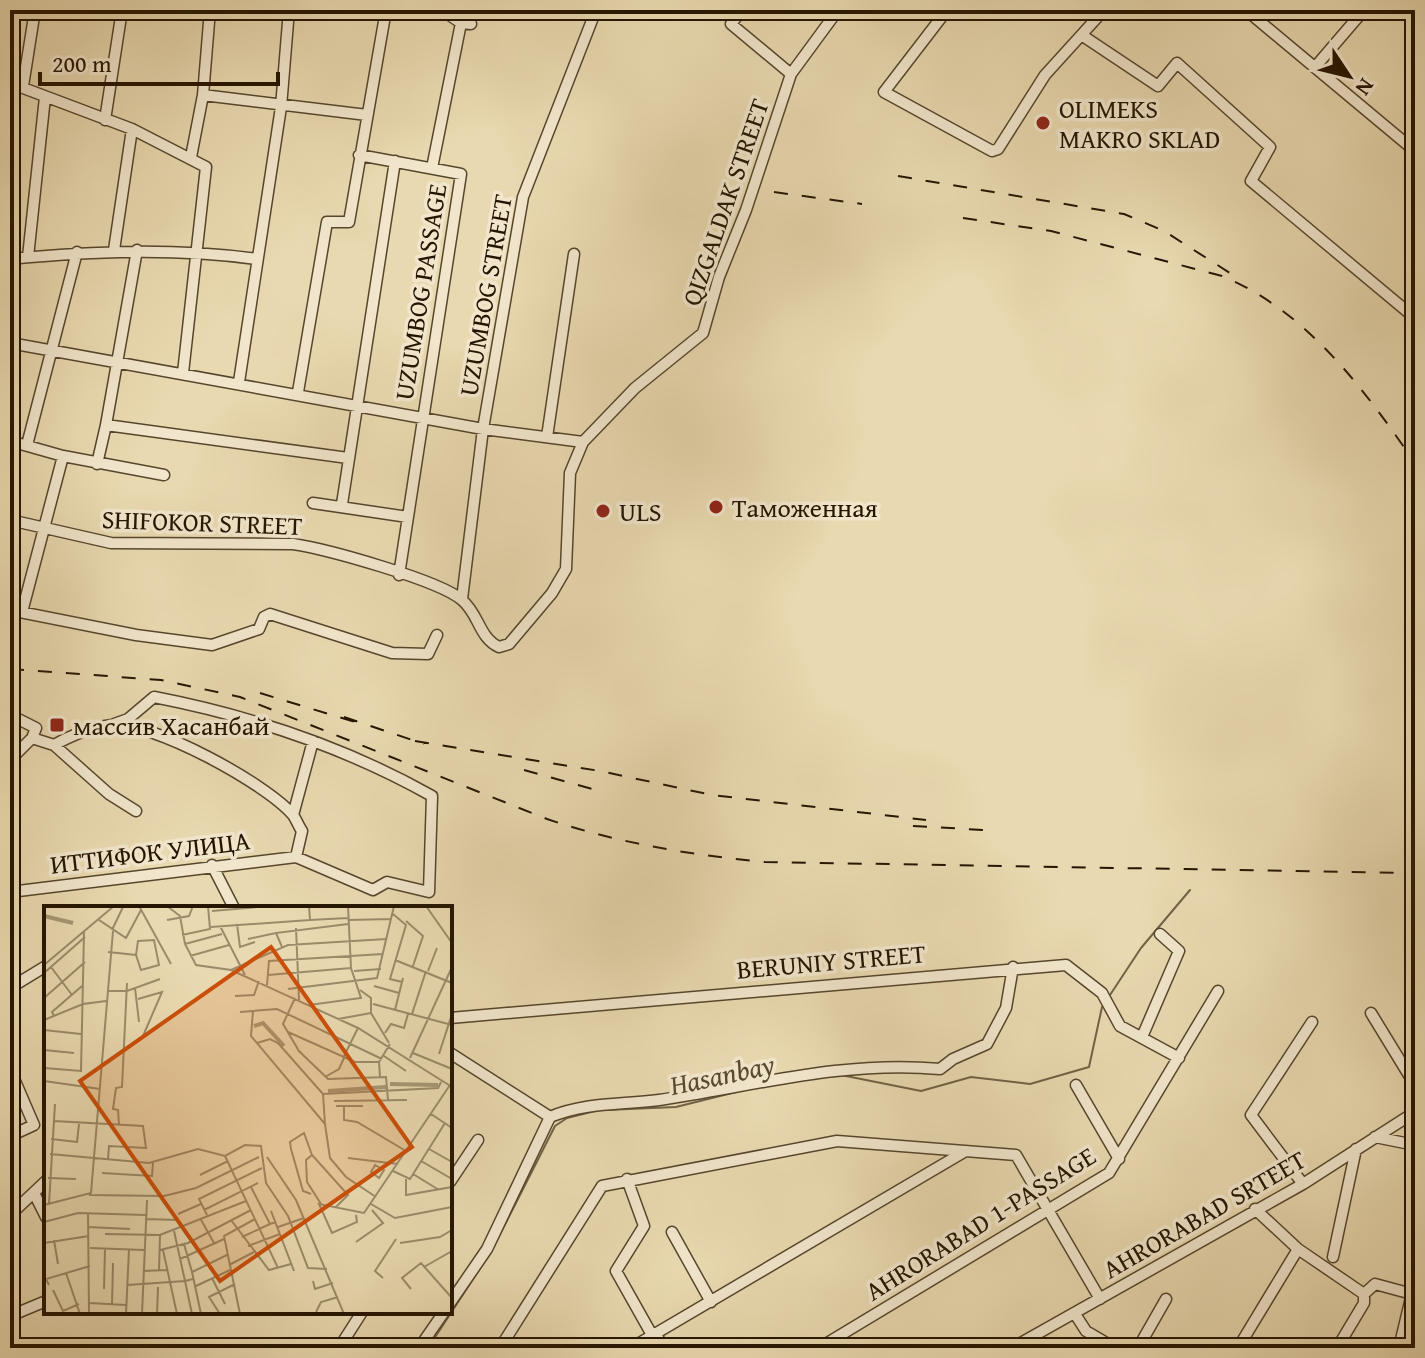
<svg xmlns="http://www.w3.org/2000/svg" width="1425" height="1358" viewBox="0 0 1425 1358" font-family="'Gentium Book Plus',serif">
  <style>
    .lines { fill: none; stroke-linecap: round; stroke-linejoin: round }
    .stream { stroke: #726246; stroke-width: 2 }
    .minor-casing { stroke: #56462c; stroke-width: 13 }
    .minor { stroke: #f1e6cc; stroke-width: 10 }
    .rail { stroke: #251500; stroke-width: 2; stroke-dasharray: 14 14; stroke-linecap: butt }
    .poi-dot { fill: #8f2418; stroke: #f1e6cc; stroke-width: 3 }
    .labels { text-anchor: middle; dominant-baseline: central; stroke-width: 7; stroke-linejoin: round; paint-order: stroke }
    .poi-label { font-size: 26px; fill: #251500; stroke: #f1e6cc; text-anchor: start }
    .street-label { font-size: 26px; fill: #251500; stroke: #f1e6cc }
    .water-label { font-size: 28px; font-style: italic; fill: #59492e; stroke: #f1e6cc }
    .inset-river { fill: none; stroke: #a69674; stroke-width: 4 }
    .inset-road { fill: none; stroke: #9b8b6a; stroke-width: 2 }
    .view { fill: #cb4f0a; fill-opacity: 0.15; stroke: #cb4f0a; stroke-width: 4 }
    .inset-edge { fill: none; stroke: #251500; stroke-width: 4 }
  </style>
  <rect width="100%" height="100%" fill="#e9d9b0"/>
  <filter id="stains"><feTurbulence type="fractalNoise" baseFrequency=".0025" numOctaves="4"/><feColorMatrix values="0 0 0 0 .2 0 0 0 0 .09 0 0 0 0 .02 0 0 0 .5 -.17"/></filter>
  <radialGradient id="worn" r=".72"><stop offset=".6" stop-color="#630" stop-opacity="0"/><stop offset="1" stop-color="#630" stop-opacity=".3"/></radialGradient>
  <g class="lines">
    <path class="stream" d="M1110,995l31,-47 49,-58
      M841,1075l80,16 50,-14 59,7 59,-17 13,-60
      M605,1110l71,-3 68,-17
      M428,1348l64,-98 63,-124 12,-8 28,-7"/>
    <g class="minor-casing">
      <path id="minor" d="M442,10l19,13 10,1
        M742,10l-11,14 60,50
        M947,10l-63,82 108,59 6,-2 47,-74 59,-65
        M1246,10l169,141
        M1083,36l75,50 19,-23 93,84 -19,34 164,137
        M1316,66l48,-56
        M10,83l122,46 74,38 -23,206
        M23,86l12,-76
        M203,95l164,20
        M105,120l17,-110
        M359,155l102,19 -62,401
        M191,157l12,-62 7,-85
        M432,168l29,-145
        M114,250l18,-121
        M28,257l17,-160
        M10,259c84,-8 164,-11 247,0
        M10,343l473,86 100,13
        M239,382l42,-275 8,-97
        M298,392l29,-170h22l37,-212
        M106,425l31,-175
        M547,437l27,-183
        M10,441l53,15 101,19
        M27,445l50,-193
        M97,464l9,-39 242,33
        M313,503l95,14
        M342,504l53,-343
        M10,520l101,23 182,1c33,5 146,36 169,56 17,14 17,38 37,47l10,-3 43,-51 14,-24 4,-96 13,-31 52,-54 68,-55 16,-56 27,-67 45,-136 47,-64
        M462,599l21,-170 40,-232 73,-187
        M10,610l126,25 76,10 47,-16 5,-12 6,-3 122,39 36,1 9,-19
        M22,612l41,-156
        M10,715l26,13 -4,10 -22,22
        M32,738l22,7c18,-10 37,-18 58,-20 40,-4 155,59 181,90 3,4 6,12 9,16l-6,26
        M54,745l55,49 27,17
        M293,815l20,-74
        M212,865l22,43
        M10,892l286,-35 77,33 14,-8 42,10 3,-96c-87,-49 -180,-80 -278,-99l-26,22 -14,5
        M10,988l36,-22
        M1371,1013l44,72
        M450,1018l616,-53 36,28 18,33 59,32
        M1142,1037l37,-86 -19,-17
        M450,1053l100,64
        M10,1083l5,-2 19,44 -24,11
        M1076,1085l43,74
        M550,1117c36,-15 71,-12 109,-17 94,-14 185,-40 281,-31l13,-10 34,-15 19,-36 7,-41
        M1375,1137l40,8
        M627,1179l17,47 -28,45 36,64
        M450,1182l28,-42
        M1303,1184l-52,-69 61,-93
        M34,1193l12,24
        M1255,1209l43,40 66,45v9l-27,45
        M10,1215l36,-34
        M672,1232l39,70
        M1333,1257l23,-108
        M1364,1294l11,-10 37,10
        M450,1303l37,-54 63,-132
        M1075,1314l11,17 29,17
        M10,1316l36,-15
        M655,1333l9,15
        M10,1345l1,3
        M339,1348l23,-36
        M419,1348l25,-36
        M500,1348l102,-162 235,-45 179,14 84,144
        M631,1348l333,-196
        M819,1348l290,-175 109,-182
        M1012,1348l291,-164 112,-72
        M1138,1348l28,-49
        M1238,1348l60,-99
        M1399,1348l16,-67"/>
    </g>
    <use href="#minor" class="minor"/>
    <path class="rail" d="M898,176l226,38 40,17 66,42
      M774,192l88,12
      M963,218l88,13 171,45c85,35 142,113 193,187
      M10,669l151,11 79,17 307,122c71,24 143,36 218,43l650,11
      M260,693l95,29
      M344,717l80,27
      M415,741l185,30 112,24 214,25
      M524,770l79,22
      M913,826l71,4"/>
  </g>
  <g class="poi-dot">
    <circle cx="1043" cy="123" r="8"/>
    <circle cx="716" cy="507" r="8"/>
    <circle cx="603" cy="511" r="8"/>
    <rect x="49" y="717" width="16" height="16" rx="4"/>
  </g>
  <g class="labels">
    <g class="poi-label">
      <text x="1059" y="108">OLIMEKS<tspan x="1059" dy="30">MAKRO SKLAD</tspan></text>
      <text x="732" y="507">Таможенная</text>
      <text x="619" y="511">ULS</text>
      <text x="73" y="725">массив Хасанбай</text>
    </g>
    <g class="street-label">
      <text transform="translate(725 202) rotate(-71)">QIZGALDAK STREET</text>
      <text transform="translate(420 292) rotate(-81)">UZUMBOG PASSAGE</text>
      <text transform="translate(485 295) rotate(-80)">UZUMBOG STREET</text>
      <text transform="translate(202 522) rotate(2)">SHIFOKOR STREET</text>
      <text transform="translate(150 852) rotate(-7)">ИТТИФОК УЛИЦА</text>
      <text transform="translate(831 961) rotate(-5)">BERUNIY STREET</text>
      <text transform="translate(1204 1214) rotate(-30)">AHRORABAD SRTEET</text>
      <text transform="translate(980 1223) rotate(-32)">AHRORABAD 1-PASSAGE</text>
    </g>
    <g class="water-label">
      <text transform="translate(722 1074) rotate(-12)">Hasanbay</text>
    </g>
  </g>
  <g transform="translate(44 906)">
    <rect width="408" height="408" fill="#e9d9b0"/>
    <path class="inset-river" d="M0,10l29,7M210,120l9,-3 21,23M346,178l48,1M284,185l58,-4"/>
    <path class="inset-road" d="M95,0l32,58M123,0l13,10 5,28 11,21 35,5 127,58 94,59M265,0l1,14 38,-2M382,0l26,37M168,5l57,-5M349,8l13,11 -16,54 12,3M55,14l27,18 15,-28M123,14l22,-4 4,-10M304,14l43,-1M362,15l17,15 -10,30M193,18l3,23 15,-5M176,20l25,49M167,21l99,-7M252,22l3,72M68,24l11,-23M138,29l28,-6 -2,-23M204,33l28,-6M141,38l37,-10M238,41l-6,-14 72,-9M64,46l28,3 5,15 18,-5 -5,-25 -16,1 -2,14M146,50l39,-11M351,54l57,23M0,59l70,-59M7,61l21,28M187,64l57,-25 98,-6M310,65l27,-2M384,65l9,-23M0,67l41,-36M224,69l83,-7M223,79l2,-24 114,-7M330,80l25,7M91,82l4,34M244,83l89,-11 17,-72M316,84l11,8v15l18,30M63,85h20l33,-12M191,90l19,-1 5,-14M0,92l41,-36M251,92l-12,26 16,27 29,28 58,-2 2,23M94,93l24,-7 -19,44M329,98l79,21M265,99l52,-7 -10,-30 -3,-62M351,104l8,-32M209,105l-2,25 74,88 5,34 16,19 30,20M196,106l37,-3 105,50M368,108l14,-43M10,110l-2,-4 30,-26M294,113l33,-6M0,114l39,-16 23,-3M0,124l37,4M244,126l67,30h24M341,127l6,-9 13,4 4,-14M213,137l13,-4 8,4 45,51 2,30M0,144l30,3M369,147l39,16M395,148l13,-40M340,150l22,15M299,152l15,-30M366,152l42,-91M0,162l37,3 3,-139M281,171l14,-8 5,-11M336,171l-1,-15 11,-18M0,175l56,8M279,188l115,-6 3,-6M290,195l73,-1M292,200h27M300,200v14l13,2 49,29M387,208l21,14M10,215l89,5 3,22 -37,-2 -1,13M75,219l-1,-15 -5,-1 3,-21 6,-1 5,-104M7,233l26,3 2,-18M385,243l23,13M6,248l99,9 49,-14 27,7 20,-11 16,1 5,37 22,33 20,52 19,1M268,249l-6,5 1,22 14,22M181,250l53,112M223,251l29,43 48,114M304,252l50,6M377,255l31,18M331,259l9,5 -5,8 -8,-6zM349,265l17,8 35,-56M58,267l50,3 1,-13M369,268l26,16M156,269l28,-14M4,272l28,1M362,273v16l46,-8M207,281l19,37 6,-2M267,288l-8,-3 -12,-42 -1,-7 14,-9 8,22 36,40 -12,12M45,289l75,1 32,-8 63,-31M5,298l6,-100M327,298l24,14 57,-11M0,299l47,-12 22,-262M160,304l54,-27M227,305l23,60M44,307l1,101M134,308l23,-10M163,309l-8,-16 63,-31M312,309l1,7 -25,11 -13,-29 45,9 88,-131M156,312l14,25M102,313l32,1M187,314l38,50 22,-6M0,316l34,-9 68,2M44,321l42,2M234,321l26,-9M130,325l11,50 8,-2M61,328l55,1 86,-34M198,331l28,-13M10,334l4,24M312,336l27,-19 -11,-13M0,337l45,-7M356,337l40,-6 12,-7M140,338l8,28M204,340l32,-12M46,342l54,2M116,344l28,-7 63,-33M119,344l14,64M136,353l44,-20M185,359l25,-13M380,361l28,-16M99,365l24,-1M115,365l1,-36M22,367l14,41M168,372l13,26M339,372l-8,-7 21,-32M269,375l2,8 18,-6M5,379l-3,-6 44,-13M83,379l58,-4 7,33M152,380l34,-16M60,383l1,-41M367,383l-9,-11 19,-15 31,35M9,384l10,21 16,-7M45,397l37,2M68,398l1,-41M272,406l5,-10 17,-5M82,408l3,-65M98,408l5,-114M113,408l1,-27M157,408l-9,-42 35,-17M176,408l-11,-17 26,-13M196,408l-16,-78 31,-17"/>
    <path class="view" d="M227,41l141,200 -192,134 -140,-200z"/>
    <rect width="408" height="408" class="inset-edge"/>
  </g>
  <rect width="1425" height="1358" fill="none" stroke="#e9d9b0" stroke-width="40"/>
  <rect x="12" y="12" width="1401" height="1334" fill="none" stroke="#251500" stroke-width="4"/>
  <rect x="20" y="20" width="1385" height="1318" fill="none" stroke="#251500" stroke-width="2"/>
  <g transform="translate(1349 76) rotate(125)" stroke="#f1e6cc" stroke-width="6" paint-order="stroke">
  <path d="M0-6L14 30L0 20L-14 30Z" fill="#251500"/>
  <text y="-12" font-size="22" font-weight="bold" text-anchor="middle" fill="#251500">N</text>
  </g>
  <path d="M40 72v12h238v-12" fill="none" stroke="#251500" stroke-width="4"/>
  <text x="52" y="72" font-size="24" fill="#251500" stroke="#f1e6cc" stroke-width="6" paint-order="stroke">200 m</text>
  <rect width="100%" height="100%" filter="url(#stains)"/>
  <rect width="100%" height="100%" fill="url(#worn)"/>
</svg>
